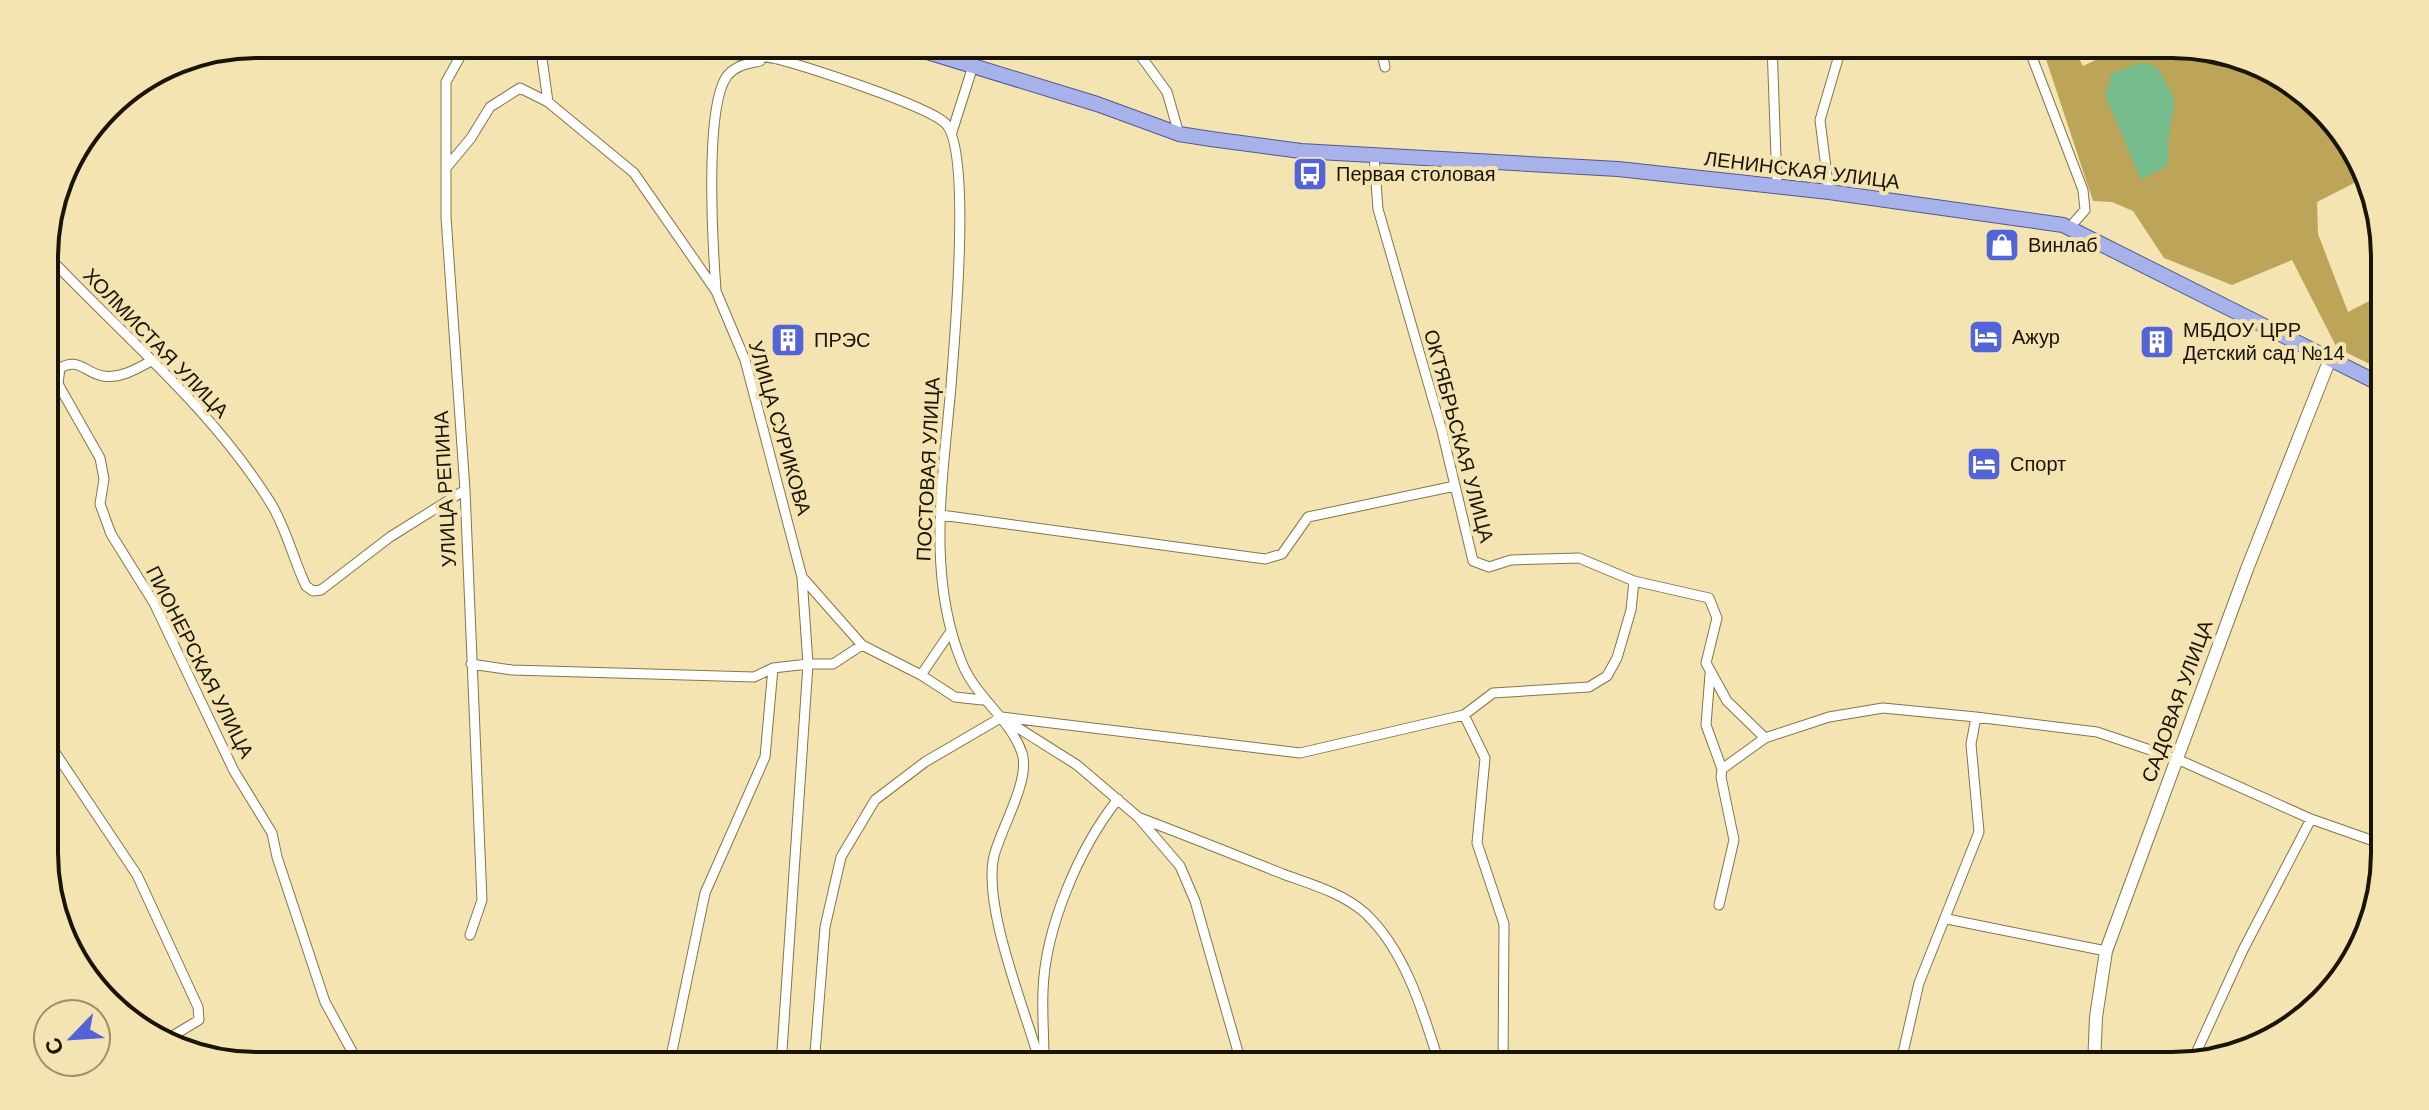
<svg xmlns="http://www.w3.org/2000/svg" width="2429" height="1110" viewBox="0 0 2429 1110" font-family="Helvetica,sans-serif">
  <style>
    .forest { fill: #bca559 }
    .water { fill: #76bb8b }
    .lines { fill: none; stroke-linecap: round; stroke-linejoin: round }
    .minor-casing { stroke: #847647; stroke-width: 11 }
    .tertiary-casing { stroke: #847647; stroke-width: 14 }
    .primary-casing { stroke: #4f5a91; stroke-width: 16 }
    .minor { stroke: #fff; stroke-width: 9 }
    .tertiary { stroke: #fff; stroke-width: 12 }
    .primary { stroke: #a7b2eb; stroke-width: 14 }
    .labels { text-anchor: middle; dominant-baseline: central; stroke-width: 8; stroke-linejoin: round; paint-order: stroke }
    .street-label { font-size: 20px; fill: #1a1403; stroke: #f3e4b2 }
    .poi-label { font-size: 20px; fill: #1a1403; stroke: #f3e4b2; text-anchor: start }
    .rim { fill: none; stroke: #1a1403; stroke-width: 4 }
  </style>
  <rect width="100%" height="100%" fill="#f3e4b2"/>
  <path class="forest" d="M2041,44h30l12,22 28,-13 -4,-9h65l82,16 87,68 21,51 -45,23 1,32 30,78 25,-13 11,29v43l-47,-23 -45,-88 -60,25 -68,-27 -31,-47 -21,-9 -19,-1z"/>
  <path class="water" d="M2144,62l14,6 17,32 -7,40v25l-27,15 -36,-85 7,-22z"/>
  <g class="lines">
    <g class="minor-casing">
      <path id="minor" d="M467,44l-21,38v135l19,273 17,410 -12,35
        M540,44l8,58 86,71 82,118 29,69 57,217
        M670,44c33,15 72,7 107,15 31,8 145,45 167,63 29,23 10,221 7,264 -8,93 -25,189 11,277 14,35 48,55 60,90 9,26 -21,75 -28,103 -12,51 32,156 47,210
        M1132,44l35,48 12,42
        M1380,44l5,23
        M1772,44l5,142
        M2027,44l56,146 2,20 -15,17
        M775,58l3,-14
        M952,132l21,-66
        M1374,155l4,54 64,222 31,130 16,6 22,-7 68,-2 55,23 75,17 8,20 -11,45 21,38 38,37
        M446,168l25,-30 19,-31 30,-19 28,14
        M1829,192l-9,-72 20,-68 7,-8
        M45,253c76,81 165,153 225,249 16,25 23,57 36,84l7,5 8,-1 69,-53 75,-47
        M716,290c-3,-42 -12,-182 11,-214 9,-11 20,-12 33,-15
        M153,360c-15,8 -32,19 -50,16 -18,-3 -24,-19 -43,-8l-2,16 42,74 4,21 -4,25 11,30 43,69 80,168 38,62 5,24 48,145 35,64
        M941,515l324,44 17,-5 26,-37 147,-31
        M471,664l41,6 242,7 19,-9
        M1710,674l-4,51 16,44
        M921,675l34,22 27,3
        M1464,715l21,43 -8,85 27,81 -1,142
        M1004,719l73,46 61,52 42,49 15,35 47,165
        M46,739l91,136 61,132 1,13 -35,21
        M1140,818c48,18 95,37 143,56 27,10 60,19 82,39 41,38 59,102 75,153
        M1719,905l15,-65 -13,-63 1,-8 43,-31 64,-21 54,-9 93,9 121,15 80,27 134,60 74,26
        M1947,919l159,32
        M1040,1064l4,-5c0,-23 -2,-46 -1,-68 2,-63 36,-143 75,-192
        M2191,1064l52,-114 68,-131
        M669,1066l36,-173 60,-136 8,-89 35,-4 -6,-87 60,68
        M781,1066l27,-402h25l29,-19 59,30 30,-44
        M814,1066l11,-139 16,-70 34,-57 50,-38 77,-45 298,36 164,-38 29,-22 96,-6 18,-11 10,-18 14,-48 3,-29
        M1900,1066l19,-83 60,-151 -8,-88 5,-27"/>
    </g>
    <g class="tertiary-casing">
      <path id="tertiary" d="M2094,1066l2,-49 10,-66 141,-382 83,-210"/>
    </g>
    <g class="primary-casing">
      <path id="primary" d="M850,44l61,3 186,57 82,30 32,5 90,12 317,18 211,23 234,33 321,161"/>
    </g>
    <use href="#minor" class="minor"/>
    <use href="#tertiary" class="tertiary"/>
    <use href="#primary" class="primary"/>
  </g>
  <defs>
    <g id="bus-square" transform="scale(1.8)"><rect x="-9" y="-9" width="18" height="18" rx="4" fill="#5364da" stroke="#f3e4b2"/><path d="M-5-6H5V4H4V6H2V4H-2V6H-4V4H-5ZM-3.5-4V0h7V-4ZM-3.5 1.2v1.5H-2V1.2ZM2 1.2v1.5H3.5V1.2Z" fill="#fff"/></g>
    <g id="shop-square" transform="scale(1.8)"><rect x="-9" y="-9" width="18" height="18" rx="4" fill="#5364da" stroke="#f3e4b2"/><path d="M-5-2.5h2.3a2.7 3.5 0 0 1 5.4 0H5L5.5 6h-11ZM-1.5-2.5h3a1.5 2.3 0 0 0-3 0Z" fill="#fff"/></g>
    <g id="hotel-square" transform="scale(1.8)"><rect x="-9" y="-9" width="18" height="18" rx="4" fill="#5364da" stroke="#f3e4b2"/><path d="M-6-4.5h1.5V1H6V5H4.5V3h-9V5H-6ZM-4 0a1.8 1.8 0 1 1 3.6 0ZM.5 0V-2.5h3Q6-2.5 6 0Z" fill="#fff"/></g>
    <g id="building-square" transform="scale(1.8)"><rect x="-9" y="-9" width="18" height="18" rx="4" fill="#5364da" stroke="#f3e4b2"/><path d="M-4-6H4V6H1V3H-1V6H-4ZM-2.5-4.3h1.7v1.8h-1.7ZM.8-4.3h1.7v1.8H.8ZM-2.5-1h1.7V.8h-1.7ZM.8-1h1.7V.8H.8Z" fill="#fff"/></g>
  </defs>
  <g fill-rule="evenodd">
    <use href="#bus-square" x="1310" y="174"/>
    <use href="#shop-square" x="2002" y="245"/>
    <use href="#hotel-square" x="1986" y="337"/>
    <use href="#building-square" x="788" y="340"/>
    <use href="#building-square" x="2157" y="342"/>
    <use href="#hotel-square" x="1984" y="464"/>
  </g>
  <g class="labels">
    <g class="street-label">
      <text transform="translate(1802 170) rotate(7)">ЛЕНИНСКАЯ УЛИЦА</text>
      <text transform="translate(156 343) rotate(46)">ХОЛМИСТАЯ УЛИЦА</text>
      <text transform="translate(780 428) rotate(74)">УЛИЦА СУРИКОВА</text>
      <text transform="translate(1459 436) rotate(75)">ОКТЯБРЬСКАЯ УЛИЦА</text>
      <text transform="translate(928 469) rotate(-87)">ПОСТОВАЯ УЛИЦА</text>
      <text transform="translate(445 489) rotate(-93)">УЛИЦА РЕПИНА</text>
      <text transform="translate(200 662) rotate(63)">ПИОНЕРСКАЯ УЛИЦА</text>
      <text transform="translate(2177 701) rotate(-70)">САДОВАЯ УЛИЦА</text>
    </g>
    <g class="poi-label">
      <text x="1336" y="174">Первая столовая</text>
      <text x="2028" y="245">Винлаб</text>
      <text x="2183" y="330">МБДОУ ЦРР<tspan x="2183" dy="23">Детский сад №14</tspan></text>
      <text x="2012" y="337">Ажур</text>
      <text x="814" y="340">ПРЭС</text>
      <text x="2010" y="464">Спорт</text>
    </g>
  </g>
  <path d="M0 0H2429V1110H0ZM257 58H2172A199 199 0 0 1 2371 257V853A199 199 0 0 1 2172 1052H257A199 199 0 0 1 58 853V257A199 199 0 0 1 257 58Z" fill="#f3e4b2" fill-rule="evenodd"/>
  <path class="rim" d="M257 58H2172A199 199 0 0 1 2371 257V853A199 199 0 0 1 2172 1052H257A199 199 0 0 1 58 853V257A199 199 0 0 1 257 58Z"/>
  <g transform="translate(72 1038) rotate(245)"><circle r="38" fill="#f3e4b2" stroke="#9c916c" stroke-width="2"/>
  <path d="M0-6L14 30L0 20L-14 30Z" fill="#5364da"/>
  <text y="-12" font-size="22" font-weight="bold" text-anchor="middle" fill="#1a1403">С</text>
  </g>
</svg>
